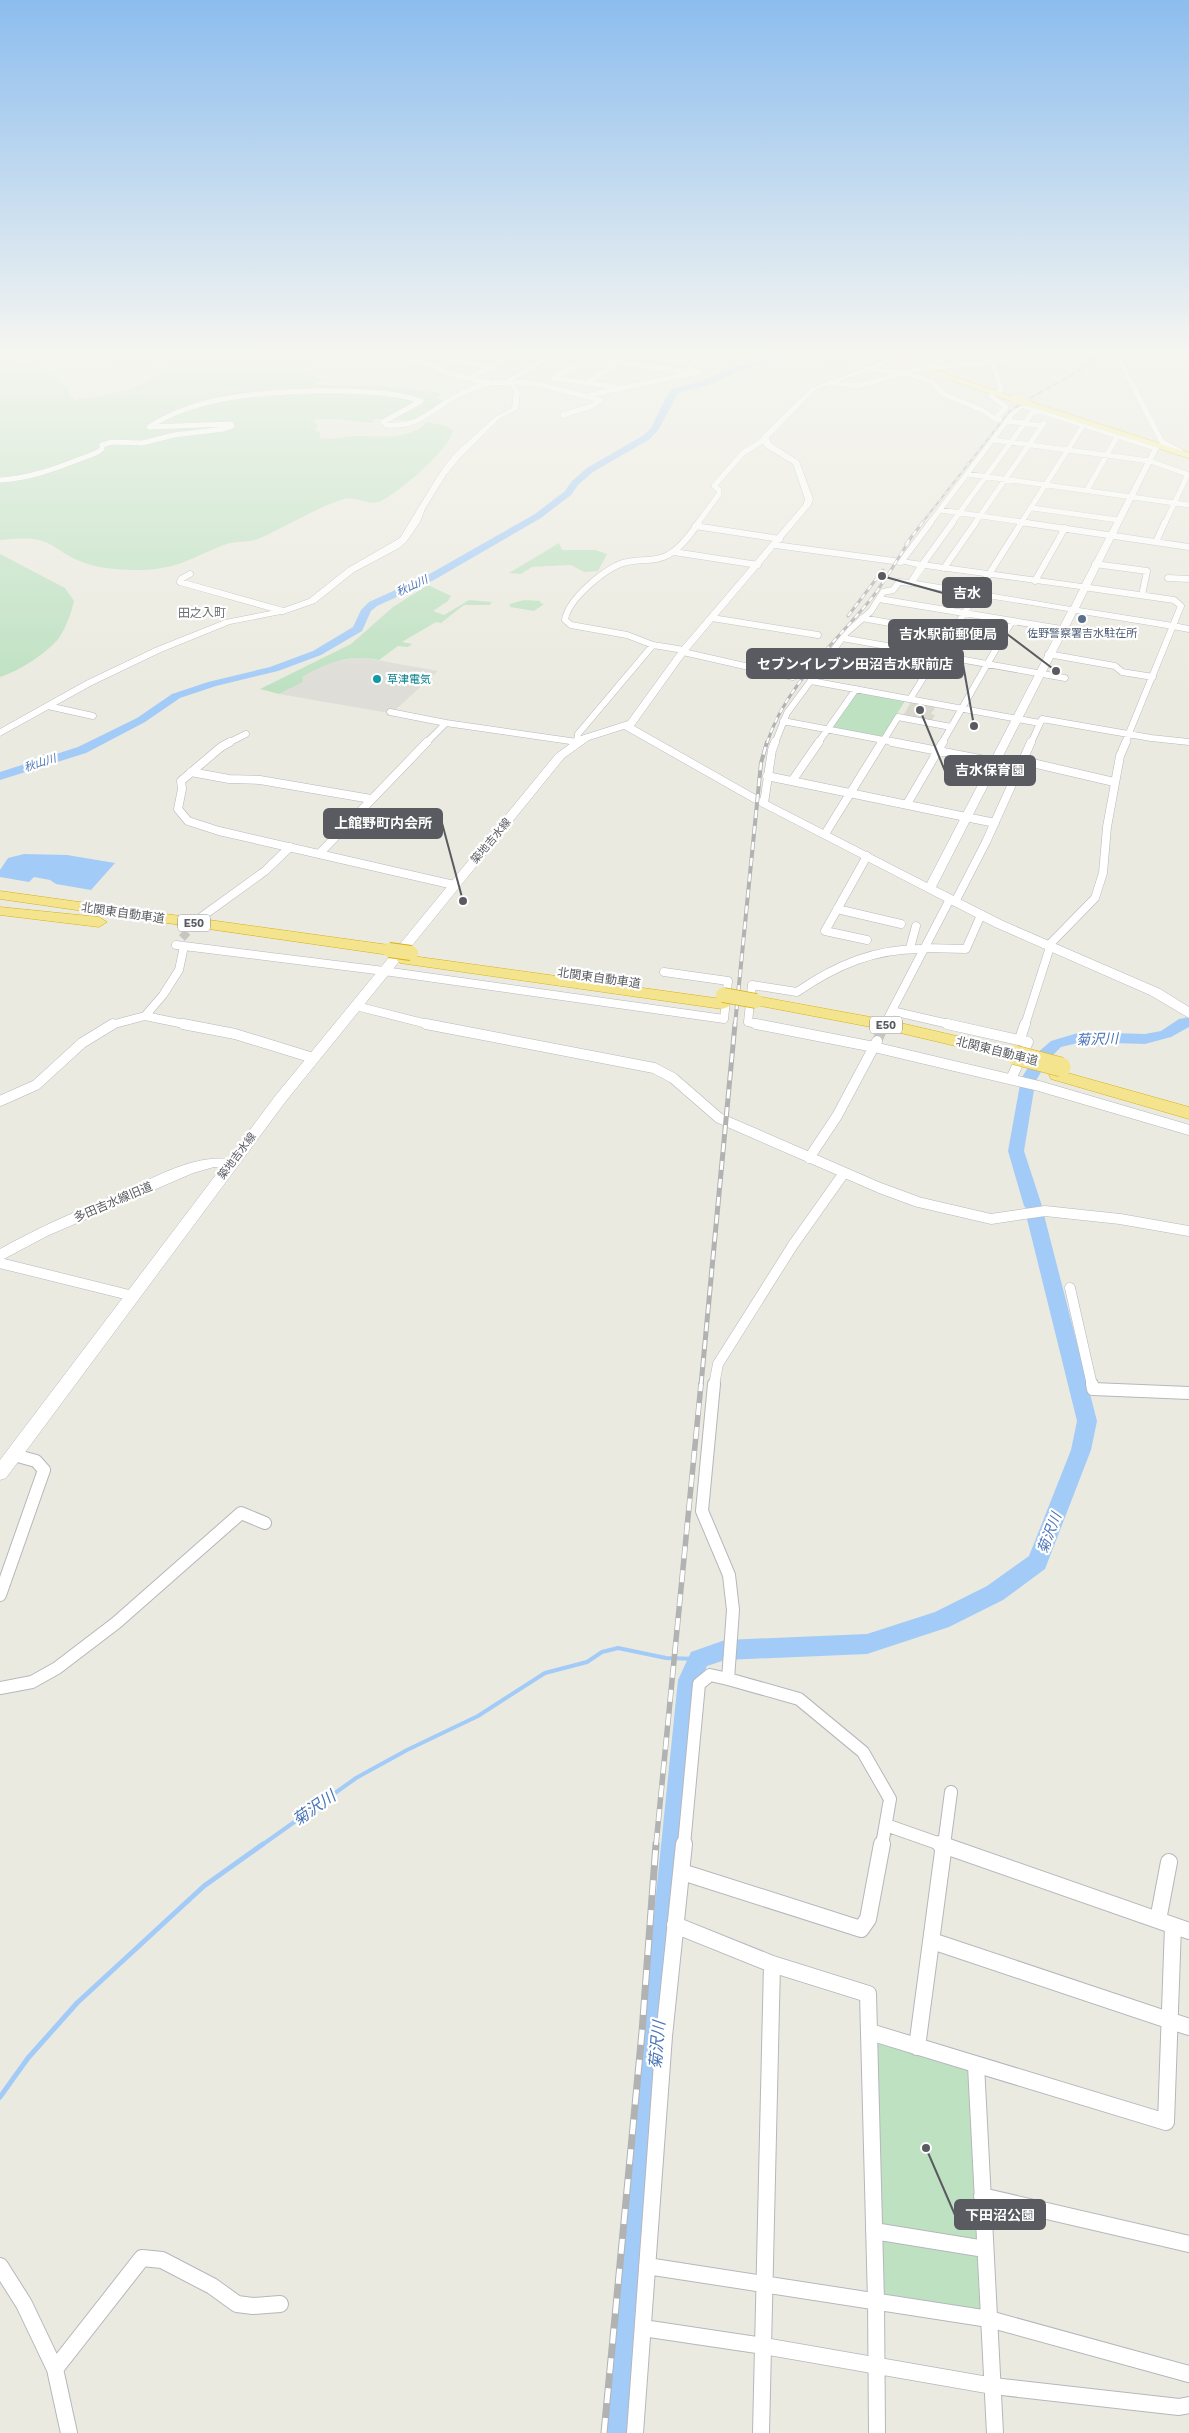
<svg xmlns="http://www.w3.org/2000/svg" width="1189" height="2433" viewBox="0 0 1189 2433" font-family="'Work Sans','Noto Sans JP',sans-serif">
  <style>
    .industrial { fill: #deddd8 }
    .education { fill: #dbd9ce }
    .green { fill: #bee1c2 }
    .water { fill: #a3cbf8 }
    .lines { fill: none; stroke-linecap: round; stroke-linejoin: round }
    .stream-far2 { stroke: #a3cbf8; stroke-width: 1 }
    .stream-far1 { stroke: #a3cbf8; stroke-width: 4 }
    .stream { stroke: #a3cbf8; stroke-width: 5 }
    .river { fill: #a3cbf8; fill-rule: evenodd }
    .street-tunnel-far1 { stroke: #c6c6c0; stroke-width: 8; stroke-dasharray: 8 4; stroke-linecap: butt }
    .street-tunnel { stroke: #c6c6c0; stroke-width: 10; stroke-dasharray: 10 5; stroke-linecap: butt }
    .street-far5-casing { stroke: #b6b7bc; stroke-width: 5.5 }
    .street-far4-casing { stroke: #b6b7bc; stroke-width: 7 }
    .street-far3-casing { stroke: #b6b7bc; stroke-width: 9 }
    .street-far2-casing { stroke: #b6b7bc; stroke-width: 11 }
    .street-far1-casing { stroke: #b6b7bc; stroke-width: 14 }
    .street-casing { stroke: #b6b7bc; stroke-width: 18 }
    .secondary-casing { stroke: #b6b8be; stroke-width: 1 }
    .primary-casing { stroke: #e6cd5f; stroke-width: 2 }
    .highway-casing { stroke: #daaf11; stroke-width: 1 }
    .street-far5 { stroke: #fff; stroke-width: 5 }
    .street-far4 { stroke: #fff; stroke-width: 6 }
    .street-far3 { stroke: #fff; stroke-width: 8 }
    .street-far2 { stroke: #fff; stroke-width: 10 }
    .street-far1 { stroke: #fff; stroke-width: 12 }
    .street { stroke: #fff; stroke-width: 16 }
    .secondary { fill: #fff; fill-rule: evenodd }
    .primary { fill: #f8f3a8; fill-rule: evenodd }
    .highway { fill: #f4e48e; fill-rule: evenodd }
    .rail-far5-casing { stroke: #b1b2b2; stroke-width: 2 }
    .rail-far4-casing { stroke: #b1b2b2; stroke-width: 3 }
    .rail-far3-casing { stroke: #b1b2b2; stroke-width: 4 }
    .rail-far2-casing { stroke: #b1b2b2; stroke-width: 5 }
    .rail-far1-casing { stroke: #b1b2b2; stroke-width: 5.5 }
    .rail-casing { stroke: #b1b2b2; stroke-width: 7 }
    .rail-far5 { stroke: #fff; stroke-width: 1; stroke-dasharray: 4.5; stroke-linecap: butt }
    .rail-far4 { stroke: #fff; stroke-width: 2; stroke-dasharray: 5.5; stroke-linecap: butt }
    .rail-far3 { stroke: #fff; stroke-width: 2.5; stroke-dasharray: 8; stroke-linecap: butt }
    .rail-far2 { stroke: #fff; stroke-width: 3; stroke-dasharray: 9; stroke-linecap: butt }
    .rail-far1 { stroke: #fff; stroke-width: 4; stroke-dasharray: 12; stroke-linecap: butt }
    .rail { stroke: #fff; stroke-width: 5; stroke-dasharray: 15; stroke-linecap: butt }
    .primary-bridge-casing { stroke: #e6cd5f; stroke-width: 8; stroke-linecap: butt }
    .highway-bridge-far1-casing { stroke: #daaf11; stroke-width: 16; stroke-linecap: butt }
    .highway-bridge-casing { stroke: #daaf11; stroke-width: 20; stroke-linecap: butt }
    .primary-bridge { stroke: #f8f3a8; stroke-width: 8 }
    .highway-bridge-far1 { stroke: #f4e48e; stroke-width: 14 }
    .highway-bridge { stroke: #f4e48e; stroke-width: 19 }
    .service-dot { fill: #5c6f8a; stroke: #fff; stroke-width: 2 }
    .culture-dot { fill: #0f9aa8; stroke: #fff; stroke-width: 2 }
    .labels { text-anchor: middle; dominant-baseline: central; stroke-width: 4.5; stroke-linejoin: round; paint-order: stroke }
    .far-water-label { font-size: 11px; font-style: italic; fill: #4974b8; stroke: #fff }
    .far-service-label { font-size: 11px; fill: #4e5e75; stroke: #fff }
    .far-culture-label { font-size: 11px; fill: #0d838f; stroke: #fff; text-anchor: start }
    .far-street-label { font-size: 11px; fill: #595b60; stroke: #fff }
    .shield { fill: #fff; stroke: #8b8c90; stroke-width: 1 }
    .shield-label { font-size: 11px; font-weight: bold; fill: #595b60 }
    .far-quarter-label { font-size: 12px; fill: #6a6d72; stroke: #fff }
    .street-label { font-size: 12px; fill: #595b60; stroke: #fff }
    .water-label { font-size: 14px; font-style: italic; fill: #4974b8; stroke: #fff }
    .near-water-label { font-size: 16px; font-style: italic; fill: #4974b8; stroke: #fff }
    .leader { fill: none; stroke: #595b60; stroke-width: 2 }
    .callout-dot { fill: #595b60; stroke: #fff; stroke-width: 2 }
    .callout { fill: #595b60; stroke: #595b60; stroke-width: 2 }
    .callout-label { font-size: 14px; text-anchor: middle; font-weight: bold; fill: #fff }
  </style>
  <rect width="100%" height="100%" fill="#ebeae0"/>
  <path class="industrial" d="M360,657l78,14 -44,40 -11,1 -104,-18 24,-12 -2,-5 29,-15z"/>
  <path class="education" d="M911,702l25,4 -5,8 4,1 -4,7 -28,-6z"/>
  <path class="green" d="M51,350h113l-15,17z
    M189,350h123l2,1 -8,4 9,5 -18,8 28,12 -9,3 2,2 68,1 55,7 -4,5 7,3 -28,20 -41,-2 -2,4c-23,-1 -37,-7 -61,-3l6,5 -3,5 5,3v5c13,3 22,-2 35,-2 26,-1 51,6 72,-14l19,4 7,4c-3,20 -54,62 -72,71 -12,6 -25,-6 -37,-2 -29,9 -58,28 -86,40 -11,4 -23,1 -34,6 -32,12 -45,24 -82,25 -22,0 -47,-1 -67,-11 -12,-5 -21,-15 -33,-18 -14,-4 -28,-2 -42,-1v-179c35,5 57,5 74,39 54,-8 74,-12 115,-50z
    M837,353l20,6 -16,6 -18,-4 1,-4z
    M559,543l3,7h33l12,4 -9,17 -14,1 -13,-7 -39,2 -11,7 -12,-1z
    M0,554l65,34 9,13c-3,13 -8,26 -15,37 -13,16 -40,33 -59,39z
    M428,585l23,11 -3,5 -15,10 11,4 25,-15 23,2 -2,3h-26l-23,18 -5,-1 -34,20 10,2 -4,3 -10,-1 -19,14c-31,-6 -50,2 -77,17l1,5 -24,12 -19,-5 91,-45 42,-37z
    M524,600l17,1 -1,2 4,1 -10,7 -24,-4v-3z
    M857,692l48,9 -22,35 -4,2 -46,-11z
    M870,2032l106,33 13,254 -113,-18z"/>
  <path class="water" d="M24,854l43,1 48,8 -24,27 -35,-6 -6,-4 -16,-3 -5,5 -29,-5v-7l8,-12z"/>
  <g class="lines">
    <path class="stream-far2" d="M438,350l-3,2 30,5
      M502,362l13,2 -24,14 12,1"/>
    <path class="stream-far1" d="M262,1845l94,-67 51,-28 71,-34 67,-43 42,-11 15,-10 16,-4 48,10 33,1"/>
    <path class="stream" d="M0,2097l28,-39 49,-55 127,-117 59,-42"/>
    <path class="river" d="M789,350h11l-65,23 -27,12 -30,8 -19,36 -9,10 -57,33 -15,13 -7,10 -30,23 -107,62 -57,26 -6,5 -9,20 -41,24 -43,16 -62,15 -36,12 -35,24 -59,31 -86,27v-8l78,-25 59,-29 35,-24 36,-12 62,-15 43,-16 40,-24 8,-17 8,-8 57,-26 109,-62 30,-23 7,-10 15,-13 57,-33 7,-7 14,-29 7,-10 30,-8 27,-12z
      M1189,1017v10l-18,10 -26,7 -63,-2 -21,5 -13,13 -11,19 -3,11 -10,61 18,55 -3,4 5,5 53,206 -6,29 -46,119 -42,31 -54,27 -82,27 -142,6 -18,6 -7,14 -30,331 -31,422h-32l37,-422 34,-331 13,-28 34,-12 142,-6 68,-22 52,-26 42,-30 42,-106 6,-29 -51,-206 3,-4 -5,-5 -16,-55 13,-72 15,-25 15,-13 30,-9 64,2 16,-3 18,-12z"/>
    <path class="street-tunnel-far1" d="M182,938l18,-20
      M885,1025l3,-7"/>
    <path class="street-tunnel" d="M877,1041l8,-17"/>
    <g class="street-far5-casing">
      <path id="street-far5" d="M324,350l33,8 25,-8
        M382,350l15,7 33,7 17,9 27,7 16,3 31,-1 21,3 58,15 -8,6 -29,9
        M461,350l47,8
        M612,350l73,11
        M989,350l12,40 -2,1
        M1110,350l-2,5 10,2 44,85 18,9 -2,1
        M556,353l133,19
        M418,355l74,12
        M929,365l29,-15
        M866,369l40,4 26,9 11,12 39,16 13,9 47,7
        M469,378l53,-28
        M554,378l61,9
        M553,379l48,-29
        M831,382l26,4 65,-18 72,-6 55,-12
        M586,383l33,-21
        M992,394l-1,2 15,11 -11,12
        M590,395l108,-23 -7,-3 -13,-19
        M993,440l157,21
        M1150,461l39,14
        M967,474l222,31
        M0,480c35,-2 64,-15 96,-27l6,-4v-4l10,-3 30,1 32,-8 50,-6 8,-3 -1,-2 -82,3c24,-16 58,-26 86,-30 46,-7 144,-11 186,4l-38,21 3,3c33,2 38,-10 64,-25 12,-8 26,-13 40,-17
        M1087,490l30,-53
        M1032,508l86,12
        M940,510l89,13
        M698,523l21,-29v-4l-5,-4 29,-33 21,-13
        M930,523l82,-109 10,-9 134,43
        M952,523l80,-110 8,-2
        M975,523l69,-100
        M1021,523l62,-97
        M1165,523l23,-49"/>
    </g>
    <g class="street-far4-casing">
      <path id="street-far4" d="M1020,522l169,25
        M695,526l85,13
        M1156,542l9,-20
        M775,545l126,17 30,-40
        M674,552l84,13
        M1095,564l52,7 -5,24
        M922,565l31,-43
        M944,568l32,-46
        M190,574l-9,5 -1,3 103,29
        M1168,578l21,1
        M1035,581l30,-53
        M1083,587l91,13 7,6 -56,137
        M879,599l182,30
        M712,618l106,17
        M862,618l89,16
        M1173,626l16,3
        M842,638l223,40
        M653,645l31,5
        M683,652l110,25
        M1048,654l67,12 7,6 31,5
        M827,659l97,17
        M811,681l229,42
        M910,699l112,-177
        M48,706l45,10
        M390,712l56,11 131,19 1,-8 75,-89 -26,-10 -56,-10 -6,-5c3,-21 42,-54 62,-58 14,-3 29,0 41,-7 13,-7 23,-21 31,-33
        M783,721l116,22
        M228,743l18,-9
        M426,743l20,-20
        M775,743l12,-30 59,-80 25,-22 12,-19 10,-2 6,-8 12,1
        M818,743l38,-54
        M882,743l16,-26 53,10
        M942,743l70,-122
        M1031,743l11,-24 109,19 38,4"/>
    </g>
    <g class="street-far3-casing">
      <path id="street-far3" d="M230,742l-9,5 -40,34 1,8 -4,20 10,12 31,10 235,54
        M892,742l129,25
        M1024,761l90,21
        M191,772l38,7 31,1 111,19
        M767,776l228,47
        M792,781l27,-39
        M764,803l8,-53 3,-8
        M907,804l36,-62
        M825,834l57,-92
        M320,853l107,-111
        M867,856l-42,75 42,9
        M955,902l31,-60 45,-100
        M837,909l64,15
        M200,918l65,-47 25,-24
        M176,945l208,26 340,48 4,-38 -64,-9
        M1048,946l47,-48 8,-25 4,-46 13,-71 6,-14
        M910,948l6,-22
        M925,948l41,1 15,-34
        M356,1006l75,19
        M892,1011l61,14
        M145,1016l18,-21 16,-25 5,-24
        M888,1018l62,-119
        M111,1025l34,-9 44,9
        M762,1025l-14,-3 4,-37 45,7c39,-27 79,-44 127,-43
        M1025,1025l25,-78"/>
    </g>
    <g class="street-far2-casing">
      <path id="street-far2" d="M183,1024l52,10 78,24
        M426,1024l228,44 19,10 46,40 161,70 38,14 73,17 54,-8 75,8 69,12
        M756,1024l118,23 165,39 150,44
        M947,1024l81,18 -17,37
        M1020,1039l5,-15
        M0,1101l36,-16 46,-42 31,-19
        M809,1158l28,-42 40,-75
        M0,1263l133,33
        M1070,1288l22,97
        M714,1385l4,-21 75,-119 51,-72"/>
    </g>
    <g class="street-far1-casing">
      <path id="street-far1" d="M1092,1384l1,5 96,4
        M0,1595l44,-125 -8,-9 -22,-6
        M728,1679l71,20 64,53 27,47 -8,46
        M0,1688l32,-6 25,-14 59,-45 125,-110 24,10
        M886,1825l57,20
        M684,1845l15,-161 11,-9 18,4 5,-69 -4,-35 -27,-64 12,-127
        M944,1845l7,-53"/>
    </g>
    <g class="street-casing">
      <path id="street" d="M940,1844l249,87
        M682,1872l179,57 7,-10 14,-75
        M1158,1920l11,-58
        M675,1925l97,39 96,30 8,307 1,132
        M932,1941l257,86
        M870,2032l296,90 7,-196
        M917,2047l27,-203
        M976,2065l19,368
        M982,2196l207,48
        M874,2231l111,18
        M0,2266l24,38 31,65 14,64
        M647,2266l342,53 200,55
        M643,2328l121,18 229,40 186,21 10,-2
        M55,2369l87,-111 20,2 50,26 25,18 16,2 27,-2
        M635,2433l29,-397 20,-192
        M761,2433l11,-469"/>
    </g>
    <g class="secondary-casing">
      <path id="secondary" d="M556,350h8l-51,31 7,11 -2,17 -19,10 -39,39 -14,17 -21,34 -5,13 -14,20 -7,6 -45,24 -39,31 -29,10 -56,11 -69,28 -69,33 -92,51v-7l86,-48 69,-33 70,-28 56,-11 28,-10 39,-31 52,-30 39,-64 15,-20 41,-37 17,-9 2,-16 -7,-13z
        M894,357l2,3 -81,30 -46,48 2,5 28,18 14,38 -2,6 -124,147 -53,74 127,72 166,85 141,-272 -160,-26 -1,-2 10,-16 -20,-5 4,-3 181,25 72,-138 7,-2 -82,164 94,15 5,3 -5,3 -97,-16 -140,274 67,34 157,68 29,18v11l-39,-23 -155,-68 -242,-125 -129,-73 -35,11 -25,18 -278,343 -280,377 -6,2v-20l221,-292 -7,-1 -21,6 -146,63 -47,25v-12c39,-22 81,-40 122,-57 32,-14 70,-37 106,-33l48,-64 280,-341 25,-18 47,-15 53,-73 122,-143 2,-6 -12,-35 -28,-17 -4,-6 1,-5 49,-48zM925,568l155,21 -9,18 -155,-26z"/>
    </g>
    <g class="primary-casing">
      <path id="primary" d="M865,350h11l143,49 -7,2z
        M1024,400l165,53v5l-168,-54 -1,-2z"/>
    </g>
    <g class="highway-casing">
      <path id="highway" d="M0,891l389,54 8,5 -8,5 -389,-56z
        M0,907l99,10 8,5 -8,5 -99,-12z
        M405,955l317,44 6,2 2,3 -2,3 -6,2 -322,-46 -3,-3z
        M756,996l136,25 129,30 2,4 -2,4 -6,1 -123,-29 -142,-27 -2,-3 2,-3z
        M1057,1070l132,37v12l-138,-40 -2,-4 2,-4z"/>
    </g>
    <use href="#street-far5" class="street-far5"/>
    <use href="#street-far4" class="street-far4"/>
    <use href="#street-far3" class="street-far3"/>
    <use href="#street-far2" class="street-far2"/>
    <use href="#street-far1" class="street-far1"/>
    <use href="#street" class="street"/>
    <use href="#secondary" class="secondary"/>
    <use href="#primary" class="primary"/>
    <use href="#highway" class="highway"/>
    <g class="rail-far5-casing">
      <path id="rail-far5" d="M922,523l87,-111 23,-15 52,-29 16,-18"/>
    </g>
    <g class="rail-far4-casing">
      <path id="rail-far4" d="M906,544l17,-22
        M848,616l35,-46
        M767,743c18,-57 67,-99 104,-144 15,-19 27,-41 40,-61"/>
    </g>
    <g class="rail-far3-casing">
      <path id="rail-far3" d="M735,1025l26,-262 6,-21"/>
    </g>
    <g class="rail-far2-casing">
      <path id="rail-far2" d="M701,1385l34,-361"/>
    </g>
    <g class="rail-far1-casing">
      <path id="rail-far1" d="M656,1845l45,-461"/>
    </g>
    <g class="rail-casing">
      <path id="rail" d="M604,2433l38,-401 14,-188"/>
    </g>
    <use href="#rail-far5" class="rail-far5"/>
    <use href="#rail-far4" class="rail-far4"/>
    <use href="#rail-far3" class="rail-far3"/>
    <use href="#rail-far2" class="rail-far2"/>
    <use href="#rail-far1" class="rail-far1"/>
    <use href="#rail" class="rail"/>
    <g class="primary-bridge-casing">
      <path id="primary-bridge" d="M1015,399l9,3"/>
    </g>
    <g class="highway-bridge-far1-casing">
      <path id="highway-bridge-far1" d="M389,950l22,3
        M723,995l33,6"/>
    </g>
    <g class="highway-bridge-casing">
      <path id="highway-bridge" d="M1015,1055l46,12"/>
    </g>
    <use href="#primary-bridge" class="primary-bridge"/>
    <use href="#highway-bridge-far1" class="highway-bridge-far1"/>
    <use href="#highway-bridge" class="highway-bridge"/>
  </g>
  <linearGradient id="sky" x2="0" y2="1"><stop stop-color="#8cbdee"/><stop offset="0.51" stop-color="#f6f6f1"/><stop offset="1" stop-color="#f6f6f1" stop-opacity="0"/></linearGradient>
  <rect width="1189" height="691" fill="url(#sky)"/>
  <circle class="service-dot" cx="1082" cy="619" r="5"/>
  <circle class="culture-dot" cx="377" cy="679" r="5"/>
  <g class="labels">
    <g class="far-water-label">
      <text transform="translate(412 586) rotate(-25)">秋山川</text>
      <text transform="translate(40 763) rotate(-18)">秋山川</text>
    </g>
    <g class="far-service-label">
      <text x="1082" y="633">佐野警察署吉水駐在所</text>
    </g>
    <g class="far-culture-label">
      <text x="387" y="679">草津電気</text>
    </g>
    <g class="far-street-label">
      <text transform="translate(491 841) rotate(-50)">築地吉水線</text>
      <text transform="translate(237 1156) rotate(-53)">築地吉水線</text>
    </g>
    <g class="shield">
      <rect x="178" y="914.5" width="32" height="17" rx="4"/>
      <rect x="870" y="1016.5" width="32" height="17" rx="4"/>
    </g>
    <g class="shield-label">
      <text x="194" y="923">E50</text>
      <text x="886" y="1025">E50</text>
    </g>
    <g class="far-quarter-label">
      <text x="202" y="613">田之入町</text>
    </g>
    <g class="street-label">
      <text transform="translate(123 913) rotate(8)">北関東自動車道</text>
      <text transform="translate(599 978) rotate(8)">北関東自動車道</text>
      <text transform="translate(997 1051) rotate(14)">北関東自動車道</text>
      <text transform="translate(113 1202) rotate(-23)">多田吉水線旧道</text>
    </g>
    <g class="water-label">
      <text transform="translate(1097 1039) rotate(-2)">菊沢川</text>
      <text transform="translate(1049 1533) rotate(-69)">菊沢川</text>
    </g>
    <g class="near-water-label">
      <text transform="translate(314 1808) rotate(-35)">菊沢川</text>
      <text transform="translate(657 2045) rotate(-85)">菊沢川</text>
    </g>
  </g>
  <path class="leader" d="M882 576L943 593M1056 671L1007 634M974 726L963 664M920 710L945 771M463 901L442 823M926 2148L955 2215"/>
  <g class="callout-dot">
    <circle cx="882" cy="576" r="5"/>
    <circle cx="1056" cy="671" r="5"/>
    <circle cx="974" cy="726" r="5"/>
    <circle cx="920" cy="710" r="5"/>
    <circle cx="463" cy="901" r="5"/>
    <circle cx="926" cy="2148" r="5"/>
  </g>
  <g class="callout">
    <rect x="943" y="578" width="48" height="29" rx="5"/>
    <rect x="889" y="620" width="118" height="29" rx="5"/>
    <rect x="747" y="649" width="216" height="29" rx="5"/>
    <rect x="945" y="756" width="90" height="29" rx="5"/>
    <rect x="324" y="809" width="118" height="29" rx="5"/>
    <rect x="955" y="2200" width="90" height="29" rx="5"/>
  </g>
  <g class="callout-label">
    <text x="967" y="598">吉水</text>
    <text x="948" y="639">吉水駅前郵便局</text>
    <text x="855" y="669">セブンイレブン田沼吉水駅前店</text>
    <text x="990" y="775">吉水保育園</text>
    <text x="383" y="828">上館野町内会所</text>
    <text x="1000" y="2220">下田沼公園</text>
  </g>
</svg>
